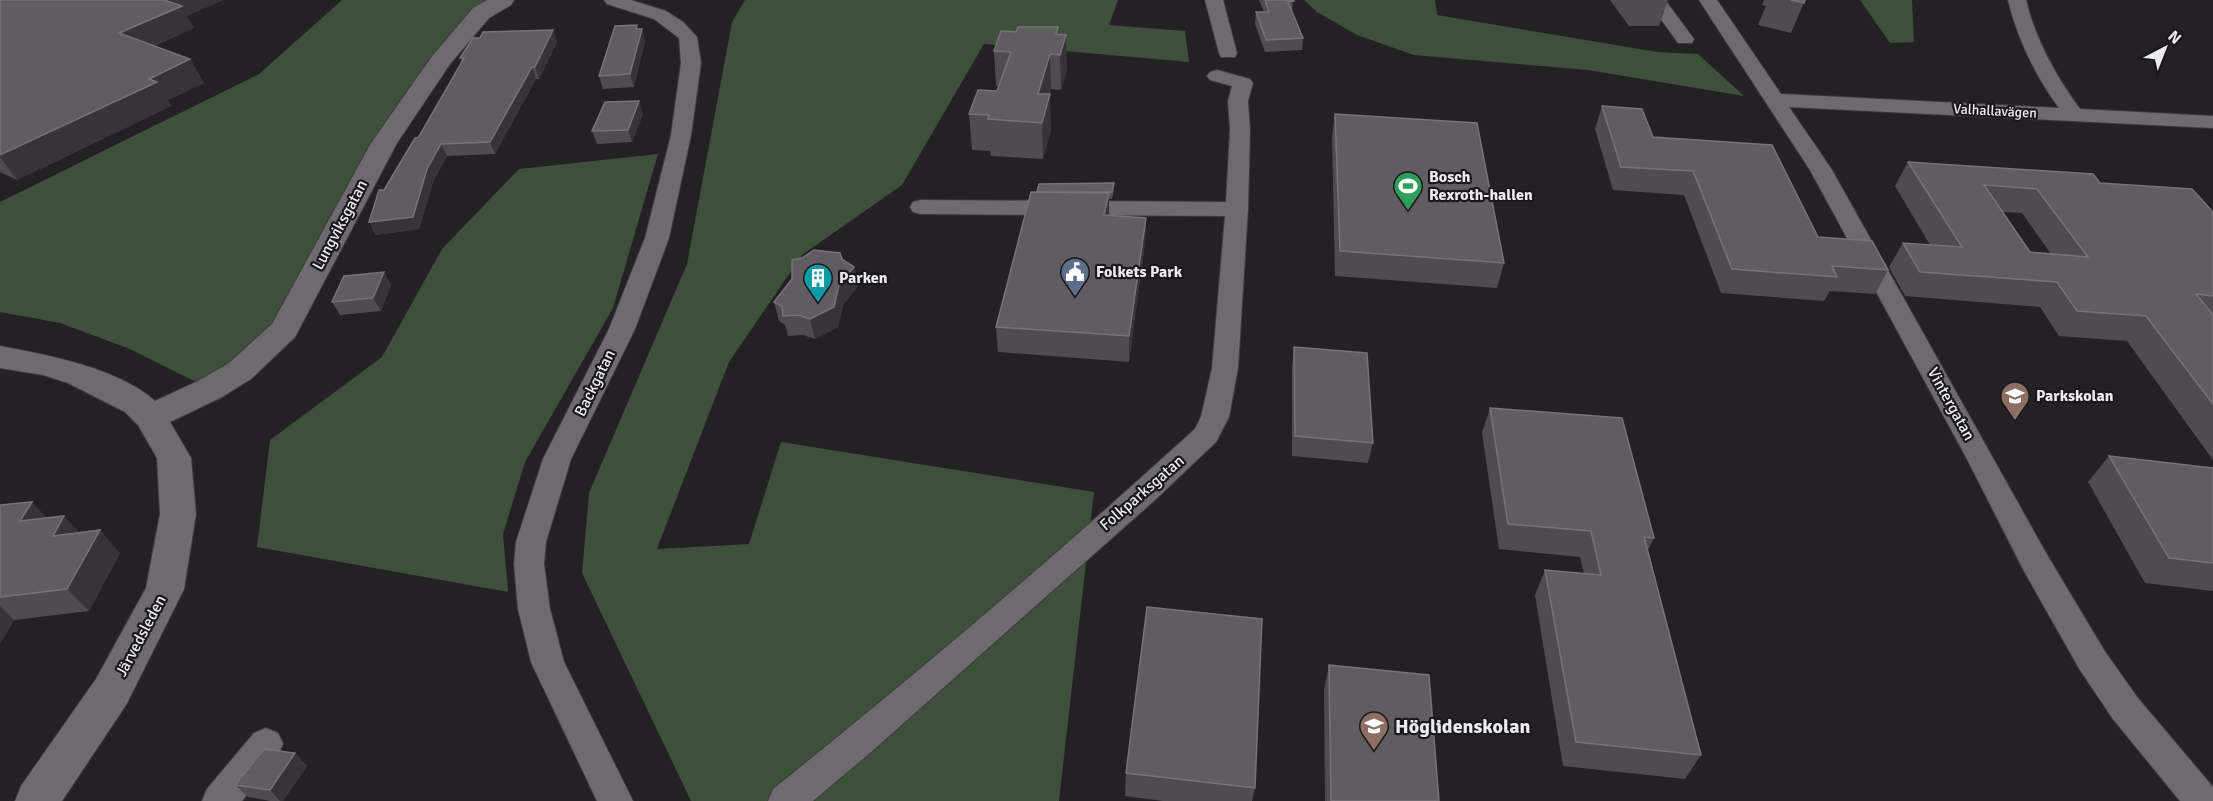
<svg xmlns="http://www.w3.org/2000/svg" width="2213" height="801" viewBox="0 0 2213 801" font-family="Signika,sans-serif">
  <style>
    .green { fill: #3e4f3b }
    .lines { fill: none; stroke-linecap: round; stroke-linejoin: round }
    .street-casing { stroke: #3d3c3e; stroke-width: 2 }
    .secondary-casing { stroke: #3d3c3e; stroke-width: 2 }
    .street { fill: #6d6b6e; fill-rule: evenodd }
    .secondary { fill: #6d6b6e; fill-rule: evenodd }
    .wall { fill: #4f4c50; fill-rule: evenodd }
    .shaded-wall { fill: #363437 }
    .building { fill: #605d61; stroke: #767377; stroke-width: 1.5; fill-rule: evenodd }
    .labels { text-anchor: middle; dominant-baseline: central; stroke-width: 4.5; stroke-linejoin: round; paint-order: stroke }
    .far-street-label { font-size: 14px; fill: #ecebed; stroke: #1a181a }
    .poi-label { font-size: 16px; font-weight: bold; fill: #ecebed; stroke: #1a181a; text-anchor: start }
    .street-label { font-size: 16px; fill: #ecebed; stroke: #1a181a }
    .near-poi-label { font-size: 20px; font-weight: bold; fill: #ecebed; stroke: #1a181a; text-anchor: start }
  </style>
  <rect width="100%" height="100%" fill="#232124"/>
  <path class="green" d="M342,0h142l-10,12 -197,318 -73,56 -74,-37 -70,-26 -60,-11v-110l259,-128z
    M745,0h373l-9,25 76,6 4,31 -205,-18 -82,141 -100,70 -73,107 -72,187 92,-5 32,-102 313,50 -35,309h-368l-109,-228 7,-80 98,-229 45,-242z
    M1304,0h131l2,15 220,37 41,2 46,42 -156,-26 -174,-15 -57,-20 -40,-23z
    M1860,0h52l2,42 -24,1z
    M658,154l-45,154 -88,154 -22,72 5,58 -251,-45 13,-107 112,-83 60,-108 77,-80z"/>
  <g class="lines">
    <g class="street-casing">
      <path id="street" d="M604,0h27l35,11 17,11 14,15 4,26 -10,72 -22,103 -34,91 -64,130 -25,83 -2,22 6,45 14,53 69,139h-36l-66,-139 -13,-53 -4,-45 2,-22 27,-83 66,-130 36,-91 26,-103 10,-72 -2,-25 -25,-19 -47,-15z
        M1205,0h18l14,53 -2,4h-14l-2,-4z
        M1647,0h18l29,39 -2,4h-14z
        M1699,0h18l64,94 278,14c-24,-33 -41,-68 -51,-108h18c10,41 29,75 54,109l133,7v12l-424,-21 43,63 214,383 58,97 33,47 76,90v14h-33l-67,-82 -33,-49 -56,-99 -57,-112 -157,-289z
        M1217,70l33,9 3,4 -5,18 2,29 -2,79 -10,159 -9,49 -13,25 -60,57 -286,254 -57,48h-45l5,-12c144,-115 286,-236 422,-360l6,-12 11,-49 13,-152 -304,-2 -8,-2 -3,-5 3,-5 8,-2 305,2 4,-72 -2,-29 4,-15 -22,-6 -3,-4 3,-4z
        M266,728l12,5 5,11 -5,11 -36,46h-40l5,-12 47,-56z"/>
    </g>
    <g class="secondary-casing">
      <path id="secondary" d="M487,0h27l-3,5 -22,13 -39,46 -53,79 -102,194 -44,42 -29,18 -52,25 21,36 5,56 -12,75 -58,116 -64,96h-47l6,-15 75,-107 50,-91 14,-74 -3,-56 -19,-33 -13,-13 -57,-29 -25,-8 -43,-7v-22c48,9 118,22 155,55l43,-20 31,-18 43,-39 99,-181 62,-88 40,-47z"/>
    </g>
    <use href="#street" class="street"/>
    <use href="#secondary" class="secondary"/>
  </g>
  <path class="wall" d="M0,0l187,16 7,12 -40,18 36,13 14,24 -36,17 3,6 -154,74 -17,-8z
    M1259,0h34l-1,12 11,26 -1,12 -37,2 -10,-28 1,-12h8z
    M1610,0h58l-9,26h-30z
    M1764,0h41l-14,33 -33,-8 8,-19 -4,-1z
    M1058,27v8l9,35 -6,20 -10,-1 -2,5 2,36 -8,29 -52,-3 -1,-5 -18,-1 -3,-36 28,-23 2,-5h-3l-2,-35 22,-19z
    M639,29l6,12 -11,46 -31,2 -4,-13z
    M553,30l4,12 -18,37h-3l-41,75 -48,2 -14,26 -14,47 -44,6 43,-97 44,-75 -2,-5z
    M1602,106l216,131 70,33 -13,24 -45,-3 -6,10 -103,-8 -37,-98 -71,-5 -18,-61z
    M643,114l-11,28 -35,2 -5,-13z
    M1335,114l169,149 -7,25 -162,-12 -3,-138z
    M1908,162l192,21 113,29v248l-86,-119 -68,-5 -19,-29 -135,-11 -16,-29 14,-24 27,2 -35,-59zM2003,212l19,1 29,41 -21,-2z
    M1114,190l-2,9h-3v16l37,3 -1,25 -16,119 -131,-10 -2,-25 35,-135z
    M842,259l12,8 4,19 -15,19 -5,22 -23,12 -12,-4 -15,1 -3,-11 -6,-4 -5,-19 18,-23z
    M384,272l7,13 -10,26 -41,4 -8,-13z
    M1294,347l79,96 -5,20 -76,-7v-89z
    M1490,408l164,130 -6,12 53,205 -16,24 -122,-13 -28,-171 10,-25 39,4 -4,-17 -81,-8 -17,-116z
    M2109,456l104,12v123l-68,-8 -57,-101z
    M0,505l47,13 17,-2 15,17 41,20 -31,58 -75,9 -14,24z
    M1329,665l110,136h-114l-1,-111z
    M295,753l12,13 -24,35h-13l-22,-4 -13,-12z
    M1126,773l129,15 -3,13h-89l-38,-5z"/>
  <path class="shaded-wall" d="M162,0h62l-37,16 7,12 -62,27 -13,-22z
    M637,25l3,10 2,-6 3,12 -11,46 -4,-13 6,-45z
    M553,30l4,12 -18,37 -4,-12z
    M1066,35l1,35 -6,20 -1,-35z
    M1050,54l1,35 -10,34 -3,-29z
    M190,59l14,24 -36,17 3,6 -154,74 -17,-23v-2l149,-76z
    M532,67l4,12 -41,75 -5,-12z
    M1050,94l1,36 -8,29 -1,-36z
    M639,101l4,13 -11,28 -4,-12z
    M441,144l6,12 -14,26 -14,47 -44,6 -6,-13z
    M1109,193v24l-5,-2z
    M1146,218l-1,25 -16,119v-26z
    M854,267l4,19 -15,19 -5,22 -23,12 -5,-20z
    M384,272l7,13 -10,26 -8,-13z
    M32,502l21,22 -33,-3z
    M64,516l21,22 -32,-2z
    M100,530l20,23 -31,58 -22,-22z
    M0,606l14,14 -14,24z
    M295,753l12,13 -24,35h-3l-10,-11z"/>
  <path class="building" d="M0,0h164l18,6 -63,27 71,26 -41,20 8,3 -157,73z
    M1265,0h28l1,1 -6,1 15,36 -37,2 -10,-28h13z
    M1791,0h14l-1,3z
    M637,25l-1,4h6l-12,45 -31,2 16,-50z
    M1018,27h40l-2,7 10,1 -6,20 -10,-1 -12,40h12l-8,29 -54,-4 1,-4 -20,-1 9,-24 19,1 14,-39 -17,-1 7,-20 15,1z
    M553,30l-18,37h-3l-42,75 -49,2 -14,25 -14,48 -44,5 10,-32h5l31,-52h3l46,-80h-4l13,-20h7l3,-6z
    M639,101l-11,29 -36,1 13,-29z
    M1602,106l40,3 11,28 119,8 46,92 54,4 16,29 -56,-4 5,11 -105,-8 -39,-98 -72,-4z
    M1335,114l142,9 27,140 -164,-12z
    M1908,162l185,12 7,9 92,6 21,23v84l-17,-2 17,21v89l-67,-88 -69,-5 -20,-29 -137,-10 -17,-29 59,4zM1984,185l53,4 51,68 -58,-5z
    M1114,183l-2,9h-75l2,-8z
    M1031,192l78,1 -5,22 42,3 -17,118 -133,-9z
    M814,250l26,3 2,6 12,8 -15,18 -5,22 -24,12 -12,-4 -15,1 -1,-10 -8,-4 18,-23v-19l10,-2z
    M384,272l-11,26 -41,4 12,-26z
    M1294,347l73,6 6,90 -78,-7z
    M1490,408l132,10 32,120 -10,-1 57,218 -125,-13 -31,-172 56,5 -10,-44 -83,-7z
    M2109,456l104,12v95l-44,-5z
    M32,502l-12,19 44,-5 -11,20 47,-6 -33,59 -67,8v-92z
    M1147,607l115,12 -7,169 -129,-15z
    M1329,665l100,10 10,126h-108z
    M264,749l31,4 -25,37 -35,-5z"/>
  <defs>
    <g id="stadium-pin" transform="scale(1.5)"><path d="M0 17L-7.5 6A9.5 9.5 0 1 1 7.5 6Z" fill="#2e9e5b" stroke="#1a181a"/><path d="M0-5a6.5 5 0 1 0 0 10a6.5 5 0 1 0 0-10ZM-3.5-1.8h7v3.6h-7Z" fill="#fff"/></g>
    <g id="civic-pin" transform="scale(1.5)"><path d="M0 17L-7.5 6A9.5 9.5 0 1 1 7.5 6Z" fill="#5c6f8a" stroke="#1a181a"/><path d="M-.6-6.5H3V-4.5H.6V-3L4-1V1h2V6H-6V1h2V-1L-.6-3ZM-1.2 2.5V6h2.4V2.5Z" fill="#fff"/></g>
    <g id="building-pin" transform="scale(1.5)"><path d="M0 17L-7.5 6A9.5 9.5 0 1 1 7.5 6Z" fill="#0f9aa8" stroke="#1a181a"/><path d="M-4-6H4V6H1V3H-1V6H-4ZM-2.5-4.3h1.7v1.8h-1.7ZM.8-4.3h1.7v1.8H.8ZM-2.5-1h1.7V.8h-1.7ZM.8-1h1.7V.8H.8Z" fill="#fff"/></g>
    <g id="school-pin" transform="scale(1.5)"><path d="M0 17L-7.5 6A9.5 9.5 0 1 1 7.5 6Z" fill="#8d6e63" stroke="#1a181a"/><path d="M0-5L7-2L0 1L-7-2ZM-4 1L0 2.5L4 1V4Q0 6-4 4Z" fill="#fff"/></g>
  </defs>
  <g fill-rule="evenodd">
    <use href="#stadium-pin" x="1408" y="186"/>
    <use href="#civic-pin" x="1075" y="272"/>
    <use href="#building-pin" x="818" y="278"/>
    <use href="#school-pin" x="2015" y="396"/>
    <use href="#school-pin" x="1374" y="726"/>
  </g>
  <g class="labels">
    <g class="far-street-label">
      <text transform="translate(1995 111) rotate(3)">Valhallavägen</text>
    </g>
    <g class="poi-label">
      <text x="1429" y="177">Bosch<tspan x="1429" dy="18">Rexroth-hallen</tspan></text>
      <text x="1096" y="272">Folkets Park</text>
      <text x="839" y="278">Parken</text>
      <text x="2036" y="396">Parkskolan</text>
    </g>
    <g class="street-label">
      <text transform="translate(340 225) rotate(-62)">Lungviksgatan</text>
      <text transform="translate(595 383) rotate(-64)">Backgatan</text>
      <text transform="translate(1951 404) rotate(61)">Vintergatan</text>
      <text transform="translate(1142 493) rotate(-41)">Folkparksgatan</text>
      <text transform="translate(141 636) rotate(-62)">Järvedsleden</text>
    </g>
    <g class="near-poi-label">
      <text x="1395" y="726">Höglidenskolan</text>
    </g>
  </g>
  <g transform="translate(2165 48) rotate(42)" stroke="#1a181a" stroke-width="4.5" paint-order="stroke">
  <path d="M0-4.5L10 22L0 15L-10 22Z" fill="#ecebed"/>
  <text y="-9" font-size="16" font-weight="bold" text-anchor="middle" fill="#ecebed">N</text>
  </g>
</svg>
